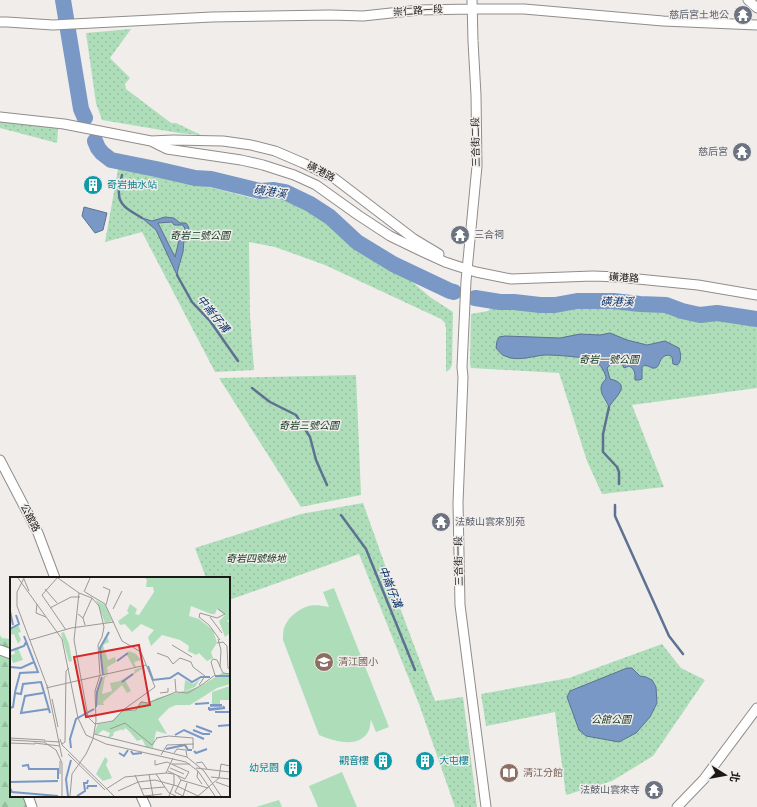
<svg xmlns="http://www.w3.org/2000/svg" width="757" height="807" viewBox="0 0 757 807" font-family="Bitter,'Noto Sans TC',serif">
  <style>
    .grass { fill: #aedeb9 }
    .forest { fill: url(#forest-firs) }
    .park { fill: url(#park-dots) }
    .water { fill: #7998c5; stroke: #5d7291; fill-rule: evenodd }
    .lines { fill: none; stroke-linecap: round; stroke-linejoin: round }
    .stream { stroke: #5d7291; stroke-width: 2.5 }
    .river { stroke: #7998c5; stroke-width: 16 }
    .minor-casing { stroke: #908d8b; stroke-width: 11 }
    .minor { stroke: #fff; stroke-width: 9 }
    .labels { text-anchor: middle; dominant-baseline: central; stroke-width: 3; stroke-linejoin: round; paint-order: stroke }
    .street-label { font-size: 10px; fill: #1b1a19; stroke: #f0edeb }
    .worship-label { font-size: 10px; fill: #5b616d; stroke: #f0edeb; text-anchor: end }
    .culture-label { font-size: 10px; fill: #0d838f; stroke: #f0edeb; text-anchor: start }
    .park-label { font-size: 10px; font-style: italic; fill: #0f351c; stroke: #f0edeb }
    .education-label { font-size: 10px; fill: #785e54; stroke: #f0edeb; text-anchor: start }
    .water-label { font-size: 11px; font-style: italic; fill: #073268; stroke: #f0edeb }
    .inset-river { fill: none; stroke: #7998c5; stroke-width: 2 }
    .inset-road { fill: none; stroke: #9b9997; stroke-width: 1 }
    .view { fill: #d62828; fill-opacity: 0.15; stroke: #d62828; stroke-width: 2 }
    .inset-edge { fill: none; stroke: #1b1a19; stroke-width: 2 }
  </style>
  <defs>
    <pattern id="forest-firs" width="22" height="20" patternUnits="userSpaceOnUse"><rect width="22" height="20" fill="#aedeb9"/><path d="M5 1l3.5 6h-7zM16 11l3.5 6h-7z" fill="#95be9e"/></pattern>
    <pattern id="park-dots" width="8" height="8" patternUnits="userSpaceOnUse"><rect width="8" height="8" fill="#aedeb9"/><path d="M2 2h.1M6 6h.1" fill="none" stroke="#95be9e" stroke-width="1.8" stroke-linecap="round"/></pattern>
  </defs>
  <rect width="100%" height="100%" fill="#f0edeb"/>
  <path class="grass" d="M334,588l55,139 -13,5 -5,-12c-1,4 -1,9 -3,12 -10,17 -35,9 -49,3l-36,-95c0,-4 0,-9 1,-12 2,-5 5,-10 9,-13 13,-11 20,-11 36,-8l-6,-15z
    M342,772l15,35h-39l-9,-21z
    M279,800l3,7h-26z"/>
  <path class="forest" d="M0,635l2,3 9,1v157h21l3,11h-35z"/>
  <path class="park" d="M131,29l-21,29 20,20 -5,6 1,5 45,34h5l25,12 -22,-2 -77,-13 -6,-17 -10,-70z
    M0,120l58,8 -1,15 -57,-15z
    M119,164l137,35 21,-1 8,2 23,10 17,11 31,23 14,3 14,8 19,19 27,23 23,15 -1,53 -2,4 -4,3v-44l-1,-5 -4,-4 -116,-54 -50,-18 -26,-5 1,74 4,54 -39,2 -73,-140 -37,10z
    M492,307l12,1 10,-1 24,3h10l30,-3h18l47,5h23l15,3 9,4 9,1 21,-2 37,5v65l-125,17 32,82 -62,7 -15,-33 -28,-88 -88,-5 -1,-5 1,-49 17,-3z
    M356,375l5,120 -60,12 -82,-129z
    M363,503l43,121 29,77 28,-4 14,110h-22l-36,-103 -60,-150 -130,46v-22h-23l-11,-30 106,-34z
    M662,644l19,24 24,12 -52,76 -41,25 -46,14 -11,-83 -69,14 -5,-32 88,-16z"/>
  <path class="water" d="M84,207l23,6 -4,17 -8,3 -13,-17z
    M165,217l9,1 6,5h6l2,3 1,3c-6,9 -5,14 -6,23 -2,8 -5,15 -6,23l-21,-45 -14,-12 10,3zM172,222l2,3h9l2,4 -5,7 -5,21 -17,-34z
    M610,333l17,7 20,5 18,-4 14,7c2,6 3,14 -2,17l-4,-1 -1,-7 -3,-2c-12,0 -7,15 -17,13 -2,-1 -4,-2 -7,-3l-3,2v12l-3,1h-4c0,-7 0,-11 -6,-14l-5,2 -3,-8 -4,-1 -10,9 3,11c23,5 5,18 -1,28 -4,-10 -14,-18 -3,-28 0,-6 -6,-15 -11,-18 -8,-4 -39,-6 -50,-6 -13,1 -27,7 -40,1 -4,-1 -6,-5 -9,-8l1,-7 2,-4 6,-1 55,2 20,-4 20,1z
    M627,668h5l8,8 6,1 6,3 4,7 1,16 -7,14 -14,16 -17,9 -33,-6 -7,-6 -12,-33 3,-6z"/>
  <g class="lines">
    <path class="stream" d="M122,175c-1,6 -4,13 -3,19 0,13 14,18 23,24
      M177,275l15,27 18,19 28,40
      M252,388l18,14 26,13 14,22 6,23 11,25
      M609,407l-6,27v18l14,15 2,5v12
      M615,505v11l54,120 14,18
      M341,515l25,34 49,121"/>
    <path class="river" d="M63,0l18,109 4,9
      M95,141l3,7 4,5 9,7 45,9 39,9 16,1 49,12 14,-1 11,2 25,12 20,13 27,25 36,22 57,27 4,1
      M475,298l25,4h14l26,3h15l22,-4h36l27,3 26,1 16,6 18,4 17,-2 40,6"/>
    <g class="minor-casing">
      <path id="minor" d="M472,0l1,41 3,54 1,71 -11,115 -4,86 1,10 -5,126 2,102 26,202
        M748,0l9,8
        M0,22h7l46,3 159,-8 118,-2 33,1 56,-6 53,-1h52l139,12 94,4
        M0,117l64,7 87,17 22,-1 50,1 28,4 24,6 28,12 31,15 80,61 25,15
        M151,141l16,8 74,11 22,5 31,10 22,10 42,30 32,21 31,15 24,11 9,3 22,7 35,7 82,-3 25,1 80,8 59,10
        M0,460l38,73 17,45
        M0,650l11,4
        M28,796l4,11
        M141,796l5,11
        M677,807l27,-28 53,-71"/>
    </g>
    <use href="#minor" class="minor"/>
  </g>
  <defs>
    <g id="temple-disc" transform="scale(1)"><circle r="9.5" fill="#6b7280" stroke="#f0edeb"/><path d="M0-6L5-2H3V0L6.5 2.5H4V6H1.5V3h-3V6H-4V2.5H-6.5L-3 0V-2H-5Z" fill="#fff"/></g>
    <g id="building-disc" transform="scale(1)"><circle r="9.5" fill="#0f9aa8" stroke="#f0edeb"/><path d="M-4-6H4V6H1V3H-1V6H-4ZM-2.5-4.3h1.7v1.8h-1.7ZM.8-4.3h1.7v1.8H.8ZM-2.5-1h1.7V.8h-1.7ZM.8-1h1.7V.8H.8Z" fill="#fff"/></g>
    <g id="school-disc" transform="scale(1)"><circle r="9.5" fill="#8d6e63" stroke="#f0edeb"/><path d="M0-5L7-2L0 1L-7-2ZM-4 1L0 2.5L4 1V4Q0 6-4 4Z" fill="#fff"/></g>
    <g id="library-disc" transform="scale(1)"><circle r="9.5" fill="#8d6e63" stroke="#f0edeb"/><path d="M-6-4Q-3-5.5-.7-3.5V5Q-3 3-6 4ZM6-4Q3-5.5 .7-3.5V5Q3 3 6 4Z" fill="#fff"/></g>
  </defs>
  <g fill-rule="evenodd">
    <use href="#temple-disc" x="743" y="15"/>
    <use href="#temple-disc" x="742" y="152"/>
    <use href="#building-disc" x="93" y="185"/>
    <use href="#temple-disc" x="460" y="235"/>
    <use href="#temple-disc" x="441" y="522"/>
    <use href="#school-disc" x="324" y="662"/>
    <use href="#building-disc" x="383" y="761"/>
    <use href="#building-disc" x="425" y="761"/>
    <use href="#building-disc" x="293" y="768"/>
    <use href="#library-disc" x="509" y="773"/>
    <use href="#temple-disc" x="654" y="790"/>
  </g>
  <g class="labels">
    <g class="street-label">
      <text transform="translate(418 11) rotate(-4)">崇仁路一段</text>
      <text transform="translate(476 142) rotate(-91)">三合街二段</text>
      <text transform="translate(321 172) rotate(28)">磺港路</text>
      <text transform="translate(624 278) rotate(4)">磺港路</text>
      <text transform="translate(30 518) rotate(63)">公舘路</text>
      <text transform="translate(459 561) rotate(-91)">三合街一段</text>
    </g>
    <g class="worship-label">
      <text x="729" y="15">慈后宮土地公</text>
      <text x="728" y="152">慈后宮</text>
      <text x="474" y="235" text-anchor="start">三合祠</text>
      <text x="455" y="522" text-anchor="start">法鼓山雲來別苑</text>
      <text x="640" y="790">法鼓山雲來寺</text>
    </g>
    <g class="culture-label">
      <text x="107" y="185">奇岩抽水站</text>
      <text x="369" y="761" text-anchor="end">觀音樓</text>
      <text x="439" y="761">大屯樓</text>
      <text x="279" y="768" text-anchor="end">幼兒園</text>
    </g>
    <g class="park-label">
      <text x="200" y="236">奇岩二號公園</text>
      <text x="609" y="360">奇岩一號公園</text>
      <text x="309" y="426">奇岩三號公園</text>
      <text x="256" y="559">奇岩四號綠地</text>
      <text x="611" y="720">公館公園</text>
    </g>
    <g class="education-label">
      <text x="338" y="662">清江國小</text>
      <text x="523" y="773">清江分館</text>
    </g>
    <g class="water-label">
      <text transform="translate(270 192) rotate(9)">磺港溪</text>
      <text transform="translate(617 302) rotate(1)">磺港溪</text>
      <text transform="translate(213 314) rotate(51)">中崙仔溝</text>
      <text transform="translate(390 587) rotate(68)">中崙仔溝</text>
    </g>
  </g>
  <g transform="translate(10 577)">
    <rect width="220" height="220" fill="#f0edeb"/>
    <path d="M220,109v14h-10v6h-8v-14z" fill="#aedeb9"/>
    <path d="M135,1h85v41l-3,2 3,2v10l-5,4 -6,-16 6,-6 -8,-6 -2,5h-4l-20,-8 -2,10 10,3 14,11 4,13 -6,9 2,6 -6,3 -8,-8 -3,2 -8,-4 1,-5 -9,-6 -18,-5 -11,11 -3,-9 6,-7 -13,-6 -9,8 -7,-8 -5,1 -2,-4 11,-8 -2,-2 3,-7 7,5 -2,5 4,1 15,-23 -1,-5h-7l1,-7zM8,47l3,8 -3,1 3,7 -3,4 -4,-10 -4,1v-6zM8,71l5,12 -10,3 -3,-8 5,-1 -1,-5zM212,96l8,1v10l-13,4 -27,17h-14l-7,3 -11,11 9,15 -11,-3 -4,16h-6l-4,-8 -5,2 -8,-11 -4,-2 -2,3 -2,-4 -11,6 -7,-3 -6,5 -3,-2 4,-9 13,-2 11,-11 13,-1 6,-9 7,2 9,-5 42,-11z" fill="#aedeb9"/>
    <path d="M86,23l9,5 7,16 -7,2zM54,55l5,12 3,17 -3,1 -8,-29zM97,59l2,6 -6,3 5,15 7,-3 1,5 -9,5 1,7 -4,1 -4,-27zM119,74l7,3 5,6 -7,2 2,5 -2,1 -7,-13zM136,89l-21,14 6,11 -4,2 -5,-8 -19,17 1,3h-7l1,-14 6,-15h5l-4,1 -3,17 10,-3 -2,-8 10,-2 1,3 -1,-3 15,-9 -1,-2zM190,102l-5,8 -11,4 1,-11 8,4zM120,143l7,5 5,-3 14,8 -3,18 -5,-1 -5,-8 -6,1 -11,-12 -12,4 -1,4 -5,2 4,-11zM95,180l3,3 -2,5 6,13 -9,3 -7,-7z" fill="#aedeb9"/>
    <path class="inset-river" d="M0,34l3,14M0,52l9,-5 -3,-9M0,74l14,-5 2,-4M107,84l11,-8M138,89l5,14 17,-2 8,-5 14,9 9,-5h9M0,90l11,1 13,-6M93,98l-3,-27 9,-16M205,99h15M112,105l11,-8M5,115l5,-19 18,-1 -14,-36M33,116l-18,3 -4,17 27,-4M185,127l14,-1M200,128l11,1v-2M200,129l12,-1M86,130l1,-15 5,-15M199,130v2l14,-1 1,-2M0,131l3,-1 2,-14 6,1 2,-10 18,-2 9,31M199,133l16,-2M205,135h15M186,149l16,6M208,149l12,-1M183,153l10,4h7M165,158l9,-5 20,9M61,171l-1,-9 6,-20 18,-10M156,172l19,-4 3,5h4M121,174l2,3 9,-1M184,174l2,2 11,-4M109,176l5,3 4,-6M12,189l6,-1 1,4h29v10M0,205l48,-1M0,211l2,4 46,4M77,212l1,-3h9M58,219l-2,-17 5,-19M67,219l8,-5 -1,-8h3l1,-3"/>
    <path class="inset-road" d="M8,1l44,61 16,79 8,17 20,9 80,18 12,9 17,25M14,1l-7,14v14l30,80M47,1l-15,17 24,35M48,1l21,15 -5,47 14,77 7,7M14,2l5,12M93,10l7,3 -4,15M35,12l12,14M74,15l6,-14M75,15l20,12 17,37 19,11 14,35 -32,23 -10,11 -18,3M69,16l13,5 7,8 5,21 -2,10M27,27l-1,9 10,4M40,31l21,-11h9M103,32l9,-18M208,32l7,5 -8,4 -17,-5 -1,4 10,8 11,15M68,37l5,4 2,7M200,40l12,16M73,41l9,-20M208,62l3,11 -1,17M20,63l41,-12 43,-6M207,66l6,-1 4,4 1,22 2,2M162,68l20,12M147,76l11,4 5,7 7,-6 11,4 2,5 12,9 -6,9M165,102l1,13M37,108l15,72M36,111l100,-23M150,116l8,-1v-4M42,122l6,28M111,134l15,-1 5,-8 7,1 28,-11 12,1 15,-9 12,-9 -4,-13 2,-3 4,1 6,13 7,1M100,152l15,-6 27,22 5,-7M84,157l93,23 17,14 17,25M0,161l35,2M146,161l13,-2 24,2v11M50,162l2,6 52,51M0,163l34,2 12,8 6,13v33M34,164l16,1M0,166l25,1M24,166l26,3M52,167l3,-2 1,-71 3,-3M164,176l3,-4 9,1 1,7M58,177l37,36M151,178l6,-10 27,-1M145,183v5l12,-3 22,10 -4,7 -17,-8M50,184v13M186,186l6,-1 5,7M162,187h18M160,191l14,6M186,191l34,4M188,194l-1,6 5,7M156,196l8,1v10l-5,12M139,197l4,22M146,197l13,19 7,3M125,198l9,21M167,198l4,5 27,8M201,200l19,2M171,203l-6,12 8,4M206,205l14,5M96,212l19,-12 41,-4 7,-15M131,212l24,-2M108,214l20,-9 17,-2 22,6 21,10M60,219l2,-22 14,-20 7,-15 3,-18 -1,-30 5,-16 -2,-30 4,-8M134,219l18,-2M173,219l4,-13M188,219l21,-18 2,-14 9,2"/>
    <path class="view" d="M129,68l11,60 -64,12 -12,-60z"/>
    <rect width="220" height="220" class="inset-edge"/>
  </g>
  <g transform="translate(725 775) rotate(101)" stroke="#f0edeb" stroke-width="3" paint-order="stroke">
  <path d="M0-3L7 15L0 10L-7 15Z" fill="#1b1a19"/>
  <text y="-6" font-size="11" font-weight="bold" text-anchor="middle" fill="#1b1a19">北</text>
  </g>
</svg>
